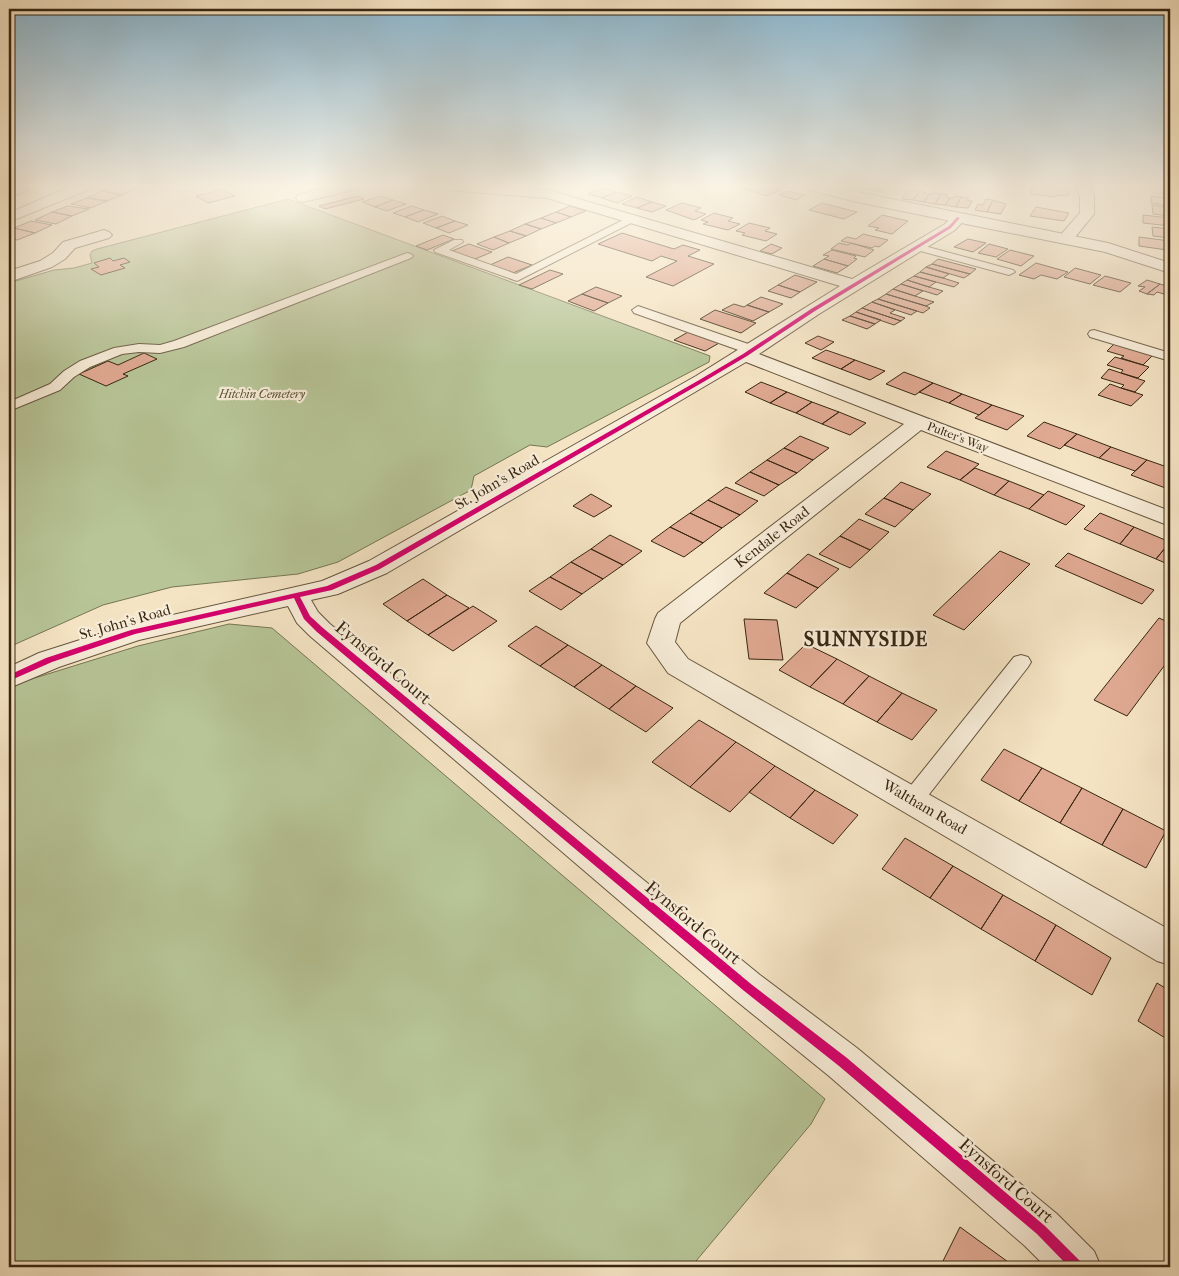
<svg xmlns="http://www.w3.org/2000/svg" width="1179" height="1276" viewBox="0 0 1179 1276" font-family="'IM FELL French Canon',serif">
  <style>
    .green { fill: #b7c597; stroke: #777654 }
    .building { fill: #e0a992; stroke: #372611 }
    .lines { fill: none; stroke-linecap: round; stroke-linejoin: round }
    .service-casing { stroke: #66563e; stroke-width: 2 }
    .minor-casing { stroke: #66563e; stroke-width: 2 }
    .tertiary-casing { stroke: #66563e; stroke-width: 2 }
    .service { fill: #f8edd9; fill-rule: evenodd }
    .minor { fill: #f8edd9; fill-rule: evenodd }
    .tertiary { fill: #f8edd9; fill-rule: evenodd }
    .cycleway-casing { stroke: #f8edd9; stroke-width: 3 }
    .cycleway { fill: #d6006c; fill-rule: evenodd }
    .labels { text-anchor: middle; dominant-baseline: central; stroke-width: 4.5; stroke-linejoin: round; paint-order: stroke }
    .far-park-label { font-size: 12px; font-style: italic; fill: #574e32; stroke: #f8edd9 }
    .far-street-label { font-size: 12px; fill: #372611; stroke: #f8edd9 }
    .street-label { font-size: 15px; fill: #372611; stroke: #f8edd9 }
    .near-street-label { font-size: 18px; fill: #372611; stroke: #f8edd9 }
    .district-label { font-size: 20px; font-weight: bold; letter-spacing: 1px; fill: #372611; stroke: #f8edd9 }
  </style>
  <rect width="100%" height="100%" fill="#f5e4c4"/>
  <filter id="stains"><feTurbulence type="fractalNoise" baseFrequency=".004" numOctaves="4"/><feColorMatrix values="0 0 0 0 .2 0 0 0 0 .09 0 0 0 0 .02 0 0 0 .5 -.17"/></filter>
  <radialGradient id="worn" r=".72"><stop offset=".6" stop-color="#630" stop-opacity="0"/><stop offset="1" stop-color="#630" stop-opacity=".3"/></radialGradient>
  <path class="green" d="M288,199l422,157 -1,6 -162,85 -17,-2 -56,31 -3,14 -133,72 -40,12 -126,13 -69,18 -94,42v-364l45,-13 20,-2 18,-5 -2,-8 2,-4 5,-2z
    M229,624l43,4 553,471 -14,25 -120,143h-682v-581l129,-40z"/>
  <path class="building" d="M113,186h13l11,2 -15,7 -20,-4z
    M748,186h23l10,4 -15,6 -24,-8z
    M845,186h23l16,4 -1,2z
    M1154,186l16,2v7l-16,-2z
    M9,187l2,-1 19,4 -12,5 -9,-2z
    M1045,187l25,3 -2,6 -13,-1v2l-24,-3 1,-6 13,1z
    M602,188l15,4 -15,6 -14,-4z
    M222,189l13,7 -27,7 -12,-7z
    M914,190l6,1 -7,9 -11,-1 5,-8z
    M102,191l20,4 -15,6 -20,-3z
    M788,191l17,4 -9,5 -17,-5z
    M920,191l9,3 -5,8 -11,-2z
    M617,192l15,4 -15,7 -15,-5z
    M929,194l6,-1 6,1 -6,10 -11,-2z
    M941,194l7,1 -1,2 3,1 -5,7 -10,-1z
    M358,196l6,3 -39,10 -6,-3z
    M381,196l12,4 -18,7 -13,-5z
    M955,196l6,1 -5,10 -11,-2 5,-7h3z
    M1151,196l19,2v8l-19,-3z
    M637,197l15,5 -15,6 -15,-4z
    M961,197l8,1 -2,2 5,1 -4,7 -12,-1z
    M87,198l20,3 -16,7 -20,-4z
    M986,199l7,1 -6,12 -12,-2 3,-6 5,1z
    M393,200l13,4 -19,7 -12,-4z
    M993,200l13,4 -5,10 -14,-2z
    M652,202l14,4 -14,6 -15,-4z
    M682,203l19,5 -6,3 11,3 -12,6 -28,-10z
    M822,203l35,9 -13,7 -35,-9z
    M1152,205l18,3v8l-17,-2z
    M68,206l21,3 -17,7 -20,-4z
    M412,206l12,4 -19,7 -12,-4z
    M570,206l16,5 -15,6 -15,-5z
    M1036,207l33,6 -5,8 -34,-5z
    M424,210l14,4 -20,8 -13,-5z
    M52,212l20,4 -16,8 -21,-4z
    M556,212l15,5 -15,6 -15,-5z
    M714,213l19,5 -5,3 12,3 -12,6 -25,-6 5,-2 -7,-2z
    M882,215l26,6 -16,13 -17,-4 4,-2 -11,-2z
    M1143,215l27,3v8l-27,-3z
    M442,216l13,5 -19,7 -13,-5z
    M541,218l15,5 -15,6 -16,-5z
    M31,221l21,4 -17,8 -21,-5z
    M455,221l13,4 -19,8 -13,-5z
    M749,223l21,5 -5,3 12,3 -11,7 -24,-6 3,-2 -9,-2z
    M525,224l16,5 -15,7 -16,-5z
    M1152,227l18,2v9l-17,-2z
    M14,228l21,5 -18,7 -8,-2v-8z
    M510,231l16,5 -17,7 -15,-6z
    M622,233l52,16 9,-4 17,5 -12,6 26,8 -41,22 -27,-9 31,-16 -16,-5 -9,5 -54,-17z
    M863,234l25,6 -9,7 -4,-1 -3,2 -31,-7 6,-4 9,2z
    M443,235l11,4 -27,11 -11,-4z
    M494,237l15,6 -16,7 -16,-6z
    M1139,237l31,4v3h-3v6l-28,-4z
    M968,239l18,4 -13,9 -19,-5z
    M839,243l9,2 3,-2 23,7 -9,7 -34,-8z
    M469,244l23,8 -17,7 -23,-8z
    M771,244l11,4 -10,6 -12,-3z
    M989,244l19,5 -12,8 -18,-4z
    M832,250l24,6 -2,2 3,1 -9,7 -24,-7 5,-3 -6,-1z
    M1010,250l24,6 -13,10 -24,-7z
    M508,257l24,8 -19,8 -23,-8z
    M110,258l3,3 11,-3 6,4 -10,3 5,3 -24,7 -10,-6 8,-2 -5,-4z
    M824,259l24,7 -11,7 -24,-7z
    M938,259l38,10 -6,5 -38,-10z
    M1036,263l32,9 -11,7 -16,-4 -7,4 -15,-4z
    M932,264l38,10 -6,4 -38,-11z
    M926,267l23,7 -6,4 -23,-6z
    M1075,268l26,7 -11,9 -26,-7z
    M550,270l13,4 -31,15 -13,-4z
    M920,272l23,6 16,5 -5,4 -40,-11z
    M795,275l22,7 -17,10 -22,-7z
    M914,276l22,6 -7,5 -22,-7z
    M1105,276l26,7 -11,9 -27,-7z
    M907,280l22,7 14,4 -6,4 -36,-11z
    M1147,280l13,4 -13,10 -8,-3 6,-4 -7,-1z
    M901,284l22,7 -8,5 -22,-7z
    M1160,284l10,3v1l-6,6 -7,-2 -3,3 -7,-1z
    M778,285l22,7 -9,6 -23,-7z
    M596,287l26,9 -14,7 -26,-9z
    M893,289l22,7 19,6 -8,4 -40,-12z
    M582,294l26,9 -14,8 -26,-10z
    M886,294l40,12 4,2 -7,5 -45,-14z
    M761,297l22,7 -14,8 -22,-7z
    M878,299l39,12 -6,4 -39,-13z
    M872,302l23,8 -5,3 15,5 -4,3 -39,-13z
    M734,304l10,3 3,-2 22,7 -16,9 -31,-11z
    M862,308l39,13 -7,4 -38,-13z
    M715,310l41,13 -15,10 -41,-14z
    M856,312l25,8 -6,4 -25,-8z
    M850,316l25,8 -8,5 -25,-9z
    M690,331l31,11 -16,9 -31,-11z
    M818,336l16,6 -13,8 -16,-7z
    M1115,343l38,12 -10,10 -22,-7 3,-2 -17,-5z
    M826,350l29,10 -14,9 -29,-11z
    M144,353l13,6 -34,15 5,2 -22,10 -27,-12 29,-13 10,4z
    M1115,357l28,8 6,2 -11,11 -17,-5 2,-3 -16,-5z
    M855,360l30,11 -15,9 -29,-11z
    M1109,369l36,12 -10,11 -14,-4 3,-3 -23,-7z
    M904,372l29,11 -18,12 -29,-11z
    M761,382l26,10 -17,11 -25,-11z
    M933,383l29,11 -13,9 -30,-11z
    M1110,384l11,4 22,7 -12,11 -33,-11z
    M787,392l25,10 -16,11 -26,-10z
    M962,394l30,11 -13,10 -30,-12z
    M812,402l27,10 -17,12 -26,-11z
    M992,405l32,11 -17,14 -32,-12z
    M839,412l27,11 -16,12 -28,-11z
    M1044,422l33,12 -17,15 -33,-13z
    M1077,434l34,13 -12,11 -35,-13z
    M800,436l29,12 -16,12 -29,-12z
    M1111,447l36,13 -12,11 -36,-13z
    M784,448l29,12 -16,13 -30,-13z
    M946,451l33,13 -19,16 -33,-13z
    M767,460l30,13 -18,12 -29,-13z
    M1147,460l23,8v19l-2,2 -37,-14z
    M975,468l34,13 -15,14 -34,-15z
    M750,472l29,13 -15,11 -29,-13z
    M1009,481l35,14 -15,14 -35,-14z
    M901,482l30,12 -18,16 -29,-12z
    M726,487l32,14 -18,14 -32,-15z
    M1048,491l37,15 -19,19 -37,-16z
    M591,494l21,12 -18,11 -21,-11z
    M884,498l29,12 -18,17 -30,-13z
    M708,500l32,15 -18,13 -32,-15z
    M690,513l32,15 -19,15 -33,-16z
    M1100,513l34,14 -14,17 -36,-15z
    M859,519l30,13 -19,18 -30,-14z
    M670,527l33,16 -19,14 -33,-16z
    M1134,527l36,15 -14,17 -36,-15z
    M610,535l32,16 -19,14 -32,-16z
    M840,536l30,14 -20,18 -31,-14z
    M1170,542v23l-14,-6z
    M591,549l32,16 -20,14 -32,-17z
    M1000,551l30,13 -66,66 -31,-15z
    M1068,553l86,37 -12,14 -87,-38z
    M808,554l31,15 -21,19 -31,-15z
    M571,562l32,17 -21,15 -32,-17z
    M787,573l31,15 -22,20 -32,-15z
    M550,577l32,17 -21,16 -32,-19z
    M423,579l24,16 -40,26 -24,-17z
    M447,595l22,13 -41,27 -21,-14z
    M473,606l24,15 -44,30 -25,-16z
    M1159,618l11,5v35l-43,58 -33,-16z
    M744,619l33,1 6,40 -34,-1z
    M536,626l32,19 -28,21 -32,-20z
    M806,644l31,15 -27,28 -31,-17z
    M568,645l34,20 -28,22 -34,-21z
    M837,659l32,17 -26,28 -33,-17z
    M602,665l34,21 -27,23 -35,-22z
    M869,676l33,17 -25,29 -34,-18z
    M636,686l37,22 -27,24 -37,-23z
    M902,693l35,17 -25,30 -35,-18z
    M699,720l37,22 -46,45 -38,-25z
    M736,742l39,24 -45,46 -40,-25z
    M1004,749l38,19 -23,33 -38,-21z
    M775,766l40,24 -25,28 -41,-26z
    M1042,768l40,20 -22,35 -41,-22z
    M1082,788l41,21 -21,36 -42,-22z
    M815,790l43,25 -25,29 -43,-26z
    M1123,809l43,22 -20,37 -44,-23z
    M905,838l48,28 -23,32 -48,-29z
    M953,866l50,29 -22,34 -51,-31z
    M1003,895l53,30 -21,36 -54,-32z
    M1056,925l55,33 -19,37 -57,-34z
    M1157,983l13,8v50l-32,-20z
    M960,1227l55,40h-75z"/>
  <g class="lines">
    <g class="service-casing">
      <path id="service" d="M631,216l5,3 -1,2 -118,60 -82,-29 -1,-2 20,-10h8l1,2 -14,8 67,24z
        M917,244l96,26 2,2 -6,3 -96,-26 -1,-2 1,-2z
        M407,253l4,1 2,2 -2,2 -227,89 -24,6 -21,-1 -17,2 -32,13 -16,10 -14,13 -51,21v-9l41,-18 14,-13 16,-10 34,-13 25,-4 21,1 14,-4z
        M638,306l119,41 1,3 -1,3h-10l-113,-40 -2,-3z
        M1094,330l76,23v8l-80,-24 -2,-3 2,-3z
        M1021,655l7,2 3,5 -3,5 -108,139 -8,3 -8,-3 -3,-6 3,-6 110,-137z"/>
    </g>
    <g class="minor-casing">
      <path id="minor" d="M72,186h20l-2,3 -81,33v-9z
        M334,186h26l-2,3 -55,13 -5,-1 -2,-3 2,-3z
        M441,186h79l28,4 304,89 93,-55 8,-9h10l3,3 -11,12 -136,84 -60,40 411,157v15l-249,-96 -241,193 -5,19 13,17 482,271v35l-13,-4 -489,-288 -21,-30 8,-24 3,-6 246,-189 -158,-62 -359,211 -49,21 -27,6 7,12 12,12 430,351 97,73 200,166 37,37 7,16h-55l-21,-21 -196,-170 -95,-77 -424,-363 -13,-13 -9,-17 -149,34 -80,27 -50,21v-21l30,-14 85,-27 198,-45 47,-20 327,-185 144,-90 -293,-88 -99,-8z
        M1074,186h14l6,9v19l-23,28h-12l-2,-3 23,-26v-18z
        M104,230l5,2 3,3 -3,3 -34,10 -10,11 -13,8 -43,15v-11l31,-10 13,-8 10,-11z"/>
    </g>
    <g class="tertiary-casing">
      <path id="tertiary" d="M803,186h25l280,57 62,20v10l-65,-21 -248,-50 -52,-13z"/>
    </g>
    <use href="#service" class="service"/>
    <use href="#minor" class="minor"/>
    <use href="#tertiary" class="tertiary"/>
    <g class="cycleway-casing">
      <path id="cycleway" d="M957,217l3,1 -9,10 -136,83 -68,45 -42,25 -325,188 -48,21 -32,7 10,19 13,12 428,356 96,74 198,168 37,37 2,4h-15l-32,-33 -198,-168 -96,-76 -426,-358 -13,-13 -10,-21 -159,36 -83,28 -43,19v-6l37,-17 85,-28 196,-44 49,-21 325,-186 42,-25 68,-45 138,-83z"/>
    </g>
    <use href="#cycleway" class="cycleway"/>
  </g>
  <linearGradient id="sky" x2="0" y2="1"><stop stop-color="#8ab8d2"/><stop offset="0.51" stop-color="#faf3e4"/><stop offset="1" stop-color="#faf3e4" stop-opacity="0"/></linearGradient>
  <rect width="1179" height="365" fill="url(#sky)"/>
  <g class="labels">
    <g class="far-park-label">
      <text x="262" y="394">Hitchin Cemetery</text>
    </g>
    <g class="far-street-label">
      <text transform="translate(958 437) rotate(21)">Pulter's Way</text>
    </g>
    <g class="street-label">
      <text transform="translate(497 482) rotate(-30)">St. John's Road</text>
      <text transform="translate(772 537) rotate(-38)">Kendale Road</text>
      <text transform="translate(125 622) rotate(-16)">St. John's Road</text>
      <text transform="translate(925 807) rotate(30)">Waltham Road</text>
    </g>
    <g class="near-street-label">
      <text transform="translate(383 663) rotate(40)">Eynsford Court</text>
      <text transform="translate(693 923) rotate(40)">Eynsford Court</text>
      <text transform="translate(1006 1181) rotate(41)">Eynsford Court</text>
    </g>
    <g class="district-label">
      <text x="866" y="639">SUNNYSIDE</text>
    </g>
  </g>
  <rect width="1179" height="1276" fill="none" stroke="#f5e4c4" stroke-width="30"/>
  <rect x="10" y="10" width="1159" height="1256" fill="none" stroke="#372611" stroke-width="2.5"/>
  <rect x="15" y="15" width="1149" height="1246" fill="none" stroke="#372611"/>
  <rect width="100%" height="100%" filter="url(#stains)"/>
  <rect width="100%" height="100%" fill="url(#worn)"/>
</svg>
